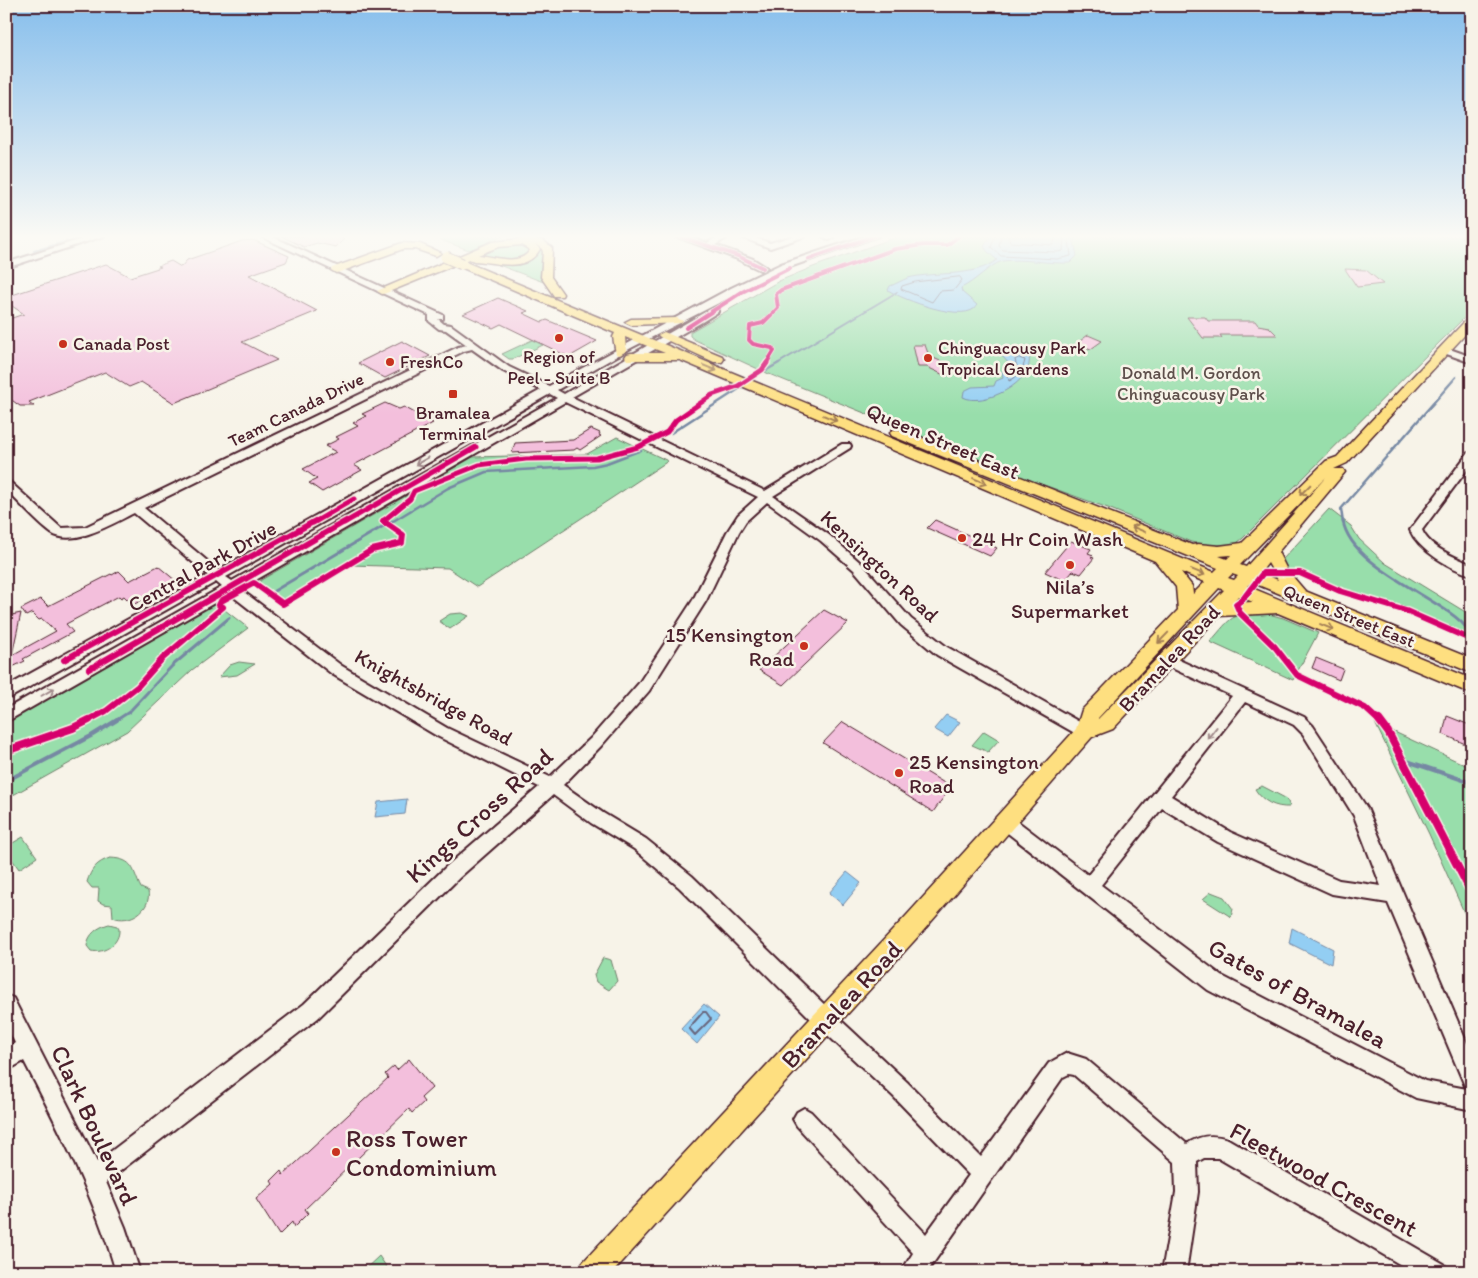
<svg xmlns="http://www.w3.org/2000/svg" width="1478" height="1278" viewBox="0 0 1478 1278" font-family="Itim,sans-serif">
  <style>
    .green { fill: #98deab; stroke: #717e6b }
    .water { fill: #93cef3; stroke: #7688a3 }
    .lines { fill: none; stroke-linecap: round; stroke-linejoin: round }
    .shore-far1 { stroke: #67657b; stroke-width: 1 }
    .shore { stroke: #67657b; stroke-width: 2 }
    .stream-far3 { stroke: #7688a3; stroke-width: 2 }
    .stream-far2 { stroke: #7688a3; stroke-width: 2.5 }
    .stream-far1 { stroke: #7688a3; stroke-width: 3 }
    .stream { stroke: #7688a3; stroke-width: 4 }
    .building { fill: #f3bfdc; stroke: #4a1f2b }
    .minor-casing { stroke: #4a1f2b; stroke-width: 4 }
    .major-casing { stroke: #4a1f2b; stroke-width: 3 }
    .minor { fill: #f7f3e8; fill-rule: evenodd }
    .major { fill: #fedf80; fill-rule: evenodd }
    .major-bridge-casing { stroke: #4a1f2b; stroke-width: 13; stroke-linecap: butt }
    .major-bridge { stroke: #fedf80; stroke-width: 11 }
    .cycleway-far3-casing { stroke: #f7f3e8; stroke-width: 5.5 }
    .cycleway-far2-casing { stroke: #f7f3e8; stroke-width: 8 }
    .cycleway-far1-casing { stroke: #f7f3e8; stroke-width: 9 }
    .cycleway-casing { stroke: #f7f3e8; stroke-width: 11 }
    .cycleway-far3 { stroke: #d6006c; stroke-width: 4 }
    .cycleway-far2 { stroke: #d6006c; stroke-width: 5 }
    .cycleway-far1 { stroke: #d6006c; stroke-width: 6 }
    .cycleway { stroke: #d6006c; stroke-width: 8 }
    .oneway { stroke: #a47f56 }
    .oneway2 { stroke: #a0898a }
    .poi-dot { fill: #c8321e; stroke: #f7f3e8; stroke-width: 2 }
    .labels { text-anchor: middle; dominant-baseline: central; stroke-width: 5; stroke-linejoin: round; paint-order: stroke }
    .far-poi-label { font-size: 18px; fill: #4a1f2b; stroke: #f7f3e8; text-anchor: start }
    .far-park-label { font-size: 18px; fill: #5e4f4b; stroke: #f7f3e8 }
    .far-street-label { font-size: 18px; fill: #4a1f2b; stroke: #f7f3e8 }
    .street-label { font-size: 21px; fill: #4a1f2b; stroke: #f7f3e8 }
    .poi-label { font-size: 21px; fill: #4a1f2b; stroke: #f7f3e8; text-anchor: start }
    .near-street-label { font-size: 25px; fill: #4a1f2b; stroke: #f7f3e8 }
    .near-poi-label { font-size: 25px; fill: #4a1f2b; stroke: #f7f3e8; text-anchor: start }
  </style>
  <rect width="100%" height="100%" fill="#f7f3e8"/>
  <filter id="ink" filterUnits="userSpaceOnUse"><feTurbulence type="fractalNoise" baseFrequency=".02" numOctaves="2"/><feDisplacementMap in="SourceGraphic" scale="10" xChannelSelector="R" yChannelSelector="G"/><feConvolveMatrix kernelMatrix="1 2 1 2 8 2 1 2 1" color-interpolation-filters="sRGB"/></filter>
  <g filter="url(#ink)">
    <path class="green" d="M437,236h66l-34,14 -26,-9z
      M899,236h559l14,4v70l-230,229 -8,6 -10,2 -2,-2h-16l-15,-3 -83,-34 -92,-33 -247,-101 -74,-34 -5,-4v-4l89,-51 34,-14z
      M517,239l16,3 12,8 1,33 -50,-19c16,1 29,0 42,-10l1,-5 -6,-6 -32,-1z
      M510,243l20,3 1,8c-22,9 -31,7 -53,0z
      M532,340l11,5 -30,14h-4l-7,-5z
      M617,437l51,24 -191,126 -29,-19 -97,-3 -65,39 -27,-21 2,-3 212,-123 114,-3z
      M1329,509l22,17 8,13 26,24 87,53v23l-73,-31 -54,-16 -42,-18 -15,-3 -6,-10 1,-2z
      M216,603l32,25 -56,42 -65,61 -121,68v-79l200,-115z
      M462,613l7,3 -19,13 -11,-8 11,-7z
      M1265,613l18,5 35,15 -25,47 -83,-38c24,-27 18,-27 55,-29z
      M239,662l16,2 -18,11 -18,2 11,-12z
      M1375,723l97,45v162l-43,-96z
      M984,731l15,9 -11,12 -16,-7z
      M1262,786l25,13 3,8c-15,1 -28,-6 -35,-18z
      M23,837l14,20 -18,12 -13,-18v-4z
      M110,858c25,1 22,12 31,30l7,3c4,19 -19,33 -35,26l-1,-12 -9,-1 -5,-3 1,-13h-7l-5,-6c4,-13 10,-20 23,-24z
      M1211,892l13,5 9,12 -2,8 -28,-18z
      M109,924l8,2 2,3c1,14 -14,25 -28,22l-4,-5c1,-12 11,-19 22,-22z
      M603,958l8,2 6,21 -8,9 -13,-8 -2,-7z
      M379,1256l11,16h-28z"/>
    <path class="water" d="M991,236h85l-2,5 3,15 -7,7c-20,1 -48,-5 -67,-2 -13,3 -28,21 -42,27l1,4 15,13c-9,20 -76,-6 -89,-15l2,-4c6,-2 12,-6 18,-8 28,-7 65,0 89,-18l-10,-9 -3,-5z
      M1019,353l10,3c6,26 -46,52 -66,41l1,-6 8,-4 22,-1 2,-5 7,-3 -1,-7 10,-4 -10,-11 6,-2z
      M946,715l14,7 -12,15 -14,-8z
      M407,799l-2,15 -30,3 3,-15z
      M847,872l14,11 -18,22 -14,-12z
      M1292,928l41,21 -2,15 -42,-21z
      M704,1004l15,13 -22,27 -16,-15z"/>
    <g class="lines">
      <path class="shore-far1" d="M995,236l-4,11 10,9 56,3 14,-3 -2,-15 2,-5
        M1001,236l-2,10 4,4 54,2 6,-1 1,-15
        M1008,236l2,6 43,3 3,-9
        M960,277l2,3 -8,10 -14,1 -8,11 -31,-13 1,-3 13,-4z
        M1019,358l6,2c-2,10 -7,17 -16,21l-1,-6 7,-3 2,-5 -2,-7z"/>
      <path class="shore" d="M703,1012h3l5,7 -16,16 -6,-7z"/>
      <path class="stream-far3" d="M34,251l33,-10
        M777,364l120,-72"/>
      <path class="stream-far2" d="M765,371l14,-8
        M671,433l71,-46
        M390,523l58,-35 38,-16 107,-6 14,-3 34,-13
        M1343,523l-2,-14 115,-132"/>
      <path class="stream-far1" d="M1343,521c9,53 126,86 127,116
        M274,591l118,-70
        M115,721l14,-9 43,-46 57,-48"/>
      <path class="stream" d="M1407,761l65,22
        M6,781l85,-45 26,-16"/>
    </g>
    <path class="building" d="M281,236h56l7,3 -8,8 -19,-4 -13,4z
      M253,240l36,16 -3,6 -37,13 68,36 -75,31 35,18 -103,43 -33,-21 -12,5 -24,-15 -76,30 5,4h-14l-14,-10v-76l18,-6 -18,-12v-5l100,-33 24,13 31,-10 -3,-1 13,-5 10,6 6,-7 55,-19z
      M1345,269l21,1 17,14 -26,3z
      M498,298l30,13 -5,2 19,9 5,-2 50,21 -28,16 -68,-33 -8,4 -30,-14z
      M1187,317h18l3,4h47l3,4 11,2 8,8h-57l2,3h-19z
      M1088,335l14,6 -11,8 -15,-5z
      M402,341l28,15 -45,22 -27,-15z
      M913,345h12l4,11 29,13 -12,7 -19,-9h-9z
      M385,403l14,6 5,-2 29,16 -79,42 8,5 -40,22 -13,-9 8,-4 -14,-10 33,-17 -11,-6 14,-7 -3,-2 22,-11 -5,-3 13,-7 -4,-2z
      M591,429l9,4 -1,2 2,1 -21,14 -3,-2 -3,2 -62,3 3,-10 58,-3z
      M935,520l62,28 -7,8 -63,-28z
      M1071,541l20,8 -3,4 5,2 -2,2 3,1 -13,16 -8,-3 -8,10 -20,-9z
      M158,566l18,15 -43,24 -9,-9 -3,2 -2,-2 -53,28 7,8 -50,27 2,2 -19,9 1,-54 14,-3 -9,42 44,-24 -14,-12 -3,1 -7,-7 -6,3 -5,-7 20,-10 7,7 63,-32 1,1 7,-4 10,10z
      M824,610l24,13 -65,62 -24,-15z
      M1316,658l27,11 -4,11 -27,-12z
      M1447,716l25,10v21l-29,-13z
      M843,722l108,65 -18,25 -110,-69z
      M409,1059l23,29 -11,10 3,4 -12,11 -3,-4 -104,100 3,4 -14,14 -2,-5 -13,13 -23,-36 17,-15 -2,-3 10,-10 2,4 105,-97 -3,-4 9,-8 3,4z"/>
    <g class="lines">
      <g class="minor-casing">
        <path id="minor" d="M91,236h13l-98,32v-5z
          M260,236h11l172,79v4h-5l6,5 7,1 58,42 40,19 182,-98 50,-24 84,-28h13l-91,32 -156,80 -74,42 7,4 148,-86h6v4l-16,10 -130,75 193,94 77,-47h8l1,2 -1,2 -77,48 56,39 33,29 49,55 36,28 143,81 3,4 -3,4 -5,2 -5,-2 -143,-81 -36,-30 -47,-55 -33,-29 -54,-39 -21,19 -7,11 -33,69 -57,90 -48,55 -38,39 40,28 43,26 46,37 141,137 74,69 74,75 68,-94 18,-10 19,6 101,85c13,-9 26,-10 41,-5l216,125 4,8h-35l-195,-114h-14l-7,4 1,30 -12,80h-24l14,-80 -1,-30 -101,-87 -5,-1 -6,3 -136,195h-26l12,-19 -116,-127 -4,-7 4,-7 7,-4 7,4 115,122 43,-59 -76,-79 -74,-69 -139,-139 -46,-39 -43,-26 -38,-28 -93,82 -142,141 -212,164 19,45 15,45h-24c-21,-74 -57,-143 -92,-211l-18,10v-22l9,-6 -9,-18v-30l7,3 84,164 207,-158 144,-139 91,-78 -102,-51 -105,-62 -102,-80 -224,128v-13l216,-122 -6,-5 -210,118v-13l202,-112 -74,-62c-20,10 -61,35 -83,20 -16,-12 -30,-29 -45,-43v-9l4,1 51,46 24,-1 373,-180 9,-2 -21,-15 -7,-1 -10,-8v-6zM472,349l31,22 38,19 -323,180 -74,-62 320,-157zM550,394l7,4 -325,183 -6,-4zM565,402l193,95 -20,18 -11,17 -34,68 -54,83 -48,55 -41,39 -103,-49 -105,-62 -102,-77z
          M675,236h13l19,7 12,-7h11l-15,9 38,14 14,9 -7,2 -25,-12z
          M738,236h12l20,7 23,-7h13l-36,12z
          M822,236h10l1,2 -4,2z
          M1463,236h9v3l-8,-1z
          M1444,347l28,10v6l-31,-11 -2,-2z
          M1472,452v11l-50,67c7,18 34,27 50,35v10c-20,-5 -54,-25 -62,-45l58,-77z
          M1168,655l136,62 9,9 54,82 105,247v34l-7,-3 -77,-183 -56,-9 -114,-52 -56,-34 -61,77 121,91 203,105 47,9v20l-56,-12 -208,-108 -208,-163 -2,-5 2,-5 6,-2 6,2 76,58 144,-179 -69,-32 -2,-4 2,-4zM1245,702l49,23 9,9 51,82 27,70 -42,-6 -109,-48 -59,-36z"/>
      </g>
      <g class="major-casing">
        <path id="major" d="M526,236l18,5 8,7 -1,29 12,17 -1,2h-8l-13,-19 2,-25 -1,-3 -7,-5 5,5c-14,25 -43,13 -66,12l-5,-2 -6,2 751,311 4,-4 -326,-132 -2,-3 2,-3h10l290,115 6,-1 21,2 23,-3 84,-82 11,-4 131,-139 4,-1v10l-125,136 -13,6h9l2,3 -67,80 9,18 18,21 167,68v14l-221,-91 -4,4 225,93v15l-194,-81 -59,3 -106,113 -21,8 -169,194 -310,341h-35l5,-10 324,-347 169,-186 6,-19 96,-100 -2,-23 -21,-26 -475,-201h-53l-2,-3 2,-3 4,-1h34l-40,-16 1,14 -6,4 -4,-1 -3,-17 2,-4 -157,-67 -1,-2 -71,29 -4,1 -5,-3 115,-49 30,-3zM521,245l9,5c-10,17 -37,6 -52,5l20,-8zM1326,477l-80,90 -6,-2zM1231,555l-4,4 -8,-3zM1268,563l10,17 -18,-7zM1181,572l24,10 -12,12 -1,-8zM1232,574l6,2 -4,4 -6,-2zM1219,588l5,2 -126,129v-1zM1238,596l15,6 -21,1z
          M402,243l18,1 21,9 -5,3 -21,-7h-12l-63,23 -4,1 -5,-3 1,-2z
          M677,318l6,3 -2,2 -50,2 -6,-3 6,-3z
          M664,332l58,24 2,3 -2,3h-8l-54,-25 -2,-2z"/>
      </g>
      <use href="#minor" class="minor"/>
      <use href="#major" class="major"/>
      <g class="major-bridge-casing">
        <path id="major-bridge" d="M446,257l16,7"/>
      </g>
      <use href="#major-bridge" class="major-bridge"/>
      <g class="cycleway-far3-casing">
        <path id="cycleway-far3" d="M679,236l59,20 25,12
          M809,259l65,-23
          M686,328l56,-36 48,-24
          M766,364l8,-13 -2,-3 -19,-4 -4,-4 1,-14 13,-3 15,-15 -2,-14 5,-4 114,-41 28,-4h24l12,-9"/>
      </g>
      <g class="cycleway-far2-casing">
        <path id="cycleway-far2" d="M313,523l41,-24
          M344,523l132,-76
          M385,523l-2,-2 27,-22 4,-8 65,-26 47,-6 71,-1 41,-11 29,-15 9,-12 36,-25 26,-9 24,-16 5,-7"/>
      </g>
      <g class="cycleway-far1-casing">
        <path id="cycleway-far1" d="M64,660l251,-139
          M89,669l257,-148
          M87,721l19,-10 32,-25 25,-28 60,-51 -4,-2 2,-4 33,-18 29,21 89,-54 30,-7 1,-8 -20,-14
          M1379,721l-14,-13 -68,-33 -22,-28 -35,-34 -4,-9 7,-5 20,-26h37l40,18 66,20 66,29"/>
      </g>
      <g class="cycleway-casing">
        <path id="cycleway" d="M1379,720l9,12 84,162
          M6,751l67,-23 16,-8"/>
      </g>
      <use href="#cycleway-far3" class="cycleway-far3"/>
      <use href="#cycleway-far2" class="cycleway-far2"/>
      <use href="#cycleway-far1" class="cycleway-far1"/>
      <use href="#cycleway" class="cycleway"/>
    </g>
    <defs><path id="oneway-shaft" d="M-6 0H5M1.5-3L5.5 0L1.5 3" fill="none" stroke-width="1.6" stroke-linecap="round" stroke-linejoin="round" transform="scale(1.25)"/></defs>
    <g class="oneway">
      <use href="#oneway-shaft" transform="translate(710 368) rotate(22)"/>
      <use href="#oneway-shaft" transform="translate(830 418) rotate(23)"/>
      <use href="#oneway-shaft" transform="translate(980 481) rotate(23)"/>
      <use href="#oneway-shaft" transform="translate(1305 490) rotate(135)"/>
      <use href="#oneway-shaft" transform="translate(1138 529) rotate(-158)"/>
      <use href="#oneway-shaft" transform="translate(1198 572) rotate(23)"/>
      <use href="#oneway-shaft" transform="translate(1327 627) rotate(23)"/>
      <use href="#oneway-shaft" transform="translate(1163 638) rotate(134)"/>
    </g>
    <g class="oneway2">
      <use href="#oneway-shaft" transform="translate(422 461) rotate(151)"/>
      <use href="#oneway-shaft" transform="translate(48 692) rotate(-30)"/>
      <use href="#oneway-shaft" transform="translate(1212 733) rotate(128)"/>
    </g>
  </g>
  <linearGradient id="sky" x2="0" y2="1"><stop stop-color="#86beec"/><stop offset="0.57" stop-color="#fbfaf5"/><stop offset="1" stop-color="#fbfaf5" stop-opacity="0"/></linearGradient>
  <rect width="1478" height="415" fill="url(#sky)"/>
  <g class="poi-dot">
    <circle cx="559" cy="338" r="5"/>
    <circle cx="63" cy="344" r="5"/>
    <circle cx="928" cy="358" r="5"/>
    <circle cx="390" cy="362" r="5"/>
    <rect x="448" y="389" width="10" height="10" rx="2.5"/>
    <circle cx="962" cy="538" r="5"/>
    <circle cx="1070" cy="565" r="5"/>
    <circle cx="804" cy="646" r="5"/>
    <circle cx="899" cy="773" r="5"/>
    <circle cx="336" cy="1152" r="5"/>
  </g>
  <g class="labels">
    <g class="far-poi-label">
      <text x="73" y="344">Canada Post</text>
      <text x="938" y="348">Chinguacousy Park<tspan x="938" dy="21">Tropical Gardens</tspan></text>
      <text x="559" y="357" text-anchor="middle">Region of<tspan x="559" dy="21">Peel - Suite B</tspan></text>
      <text x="400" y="362">FreshCo</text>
      <text x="453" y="413" text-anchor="middle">Bramalea<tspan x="453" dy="21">Terminal</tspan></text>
    </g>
    <g class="far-park-label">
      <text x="1191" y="373">Donald M. Gordon<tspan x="1191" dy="21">Chinguacousy Park</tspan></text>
    </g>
    <g class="far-street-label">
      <text transform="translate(296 410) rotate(-26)">Team Canada Drive</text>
      <text transform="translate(1349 616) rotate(22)">Queen Street East</text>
    </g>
    <g class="street-label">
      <text transform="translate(943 441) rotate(23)">Queen Street East</text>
      <text transform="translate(202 566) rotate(-29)">Central Park Drive</text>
      <text transform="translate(880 566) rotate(43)">Kensington Road</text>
      <text transform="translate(1169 658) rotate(-47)">Bramalea Road</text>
      <text transform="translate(434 697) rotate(29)">Knightsbridge Road</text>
    </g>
    <g class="poi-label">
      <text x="972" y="538">24 Hr Coin Wash</text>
      <text x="1070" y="586" text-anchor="middle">Nila’s<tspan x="1070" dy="24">Supermarket</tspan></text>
      <text x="794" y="634" text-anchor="end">15 Kensington<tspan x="794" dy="24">Road</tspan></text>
      <text x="909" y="761">25 Kensington<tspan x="909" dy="24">Road</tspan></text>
    </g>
    <g class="near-street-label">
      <text transform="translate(479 815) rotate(-42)">Kings Cross Road</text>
      <text transform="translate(1298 993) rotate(29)">Gates of Bramalea</text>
      <text transform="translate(841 1004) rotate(-47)">Bramalea Road</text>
      <text transform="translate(95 1125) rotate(65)">Clark Boulevard</text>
      <text transform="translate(1324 1179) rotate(29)">Fleetwood Crescent</text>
    </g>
    <g class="near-poi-label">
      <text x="346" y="1138">Ross Tower<tspan x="346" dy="29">Condominium</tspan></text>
    </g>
  </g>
  <rect width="1478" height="1278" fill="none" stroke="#f7f3e8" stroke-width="25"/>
  <rect x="12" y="12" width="1453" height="1253" fill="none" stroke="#4a1f2b" stroke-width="2" filter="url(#ink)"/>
</svg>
